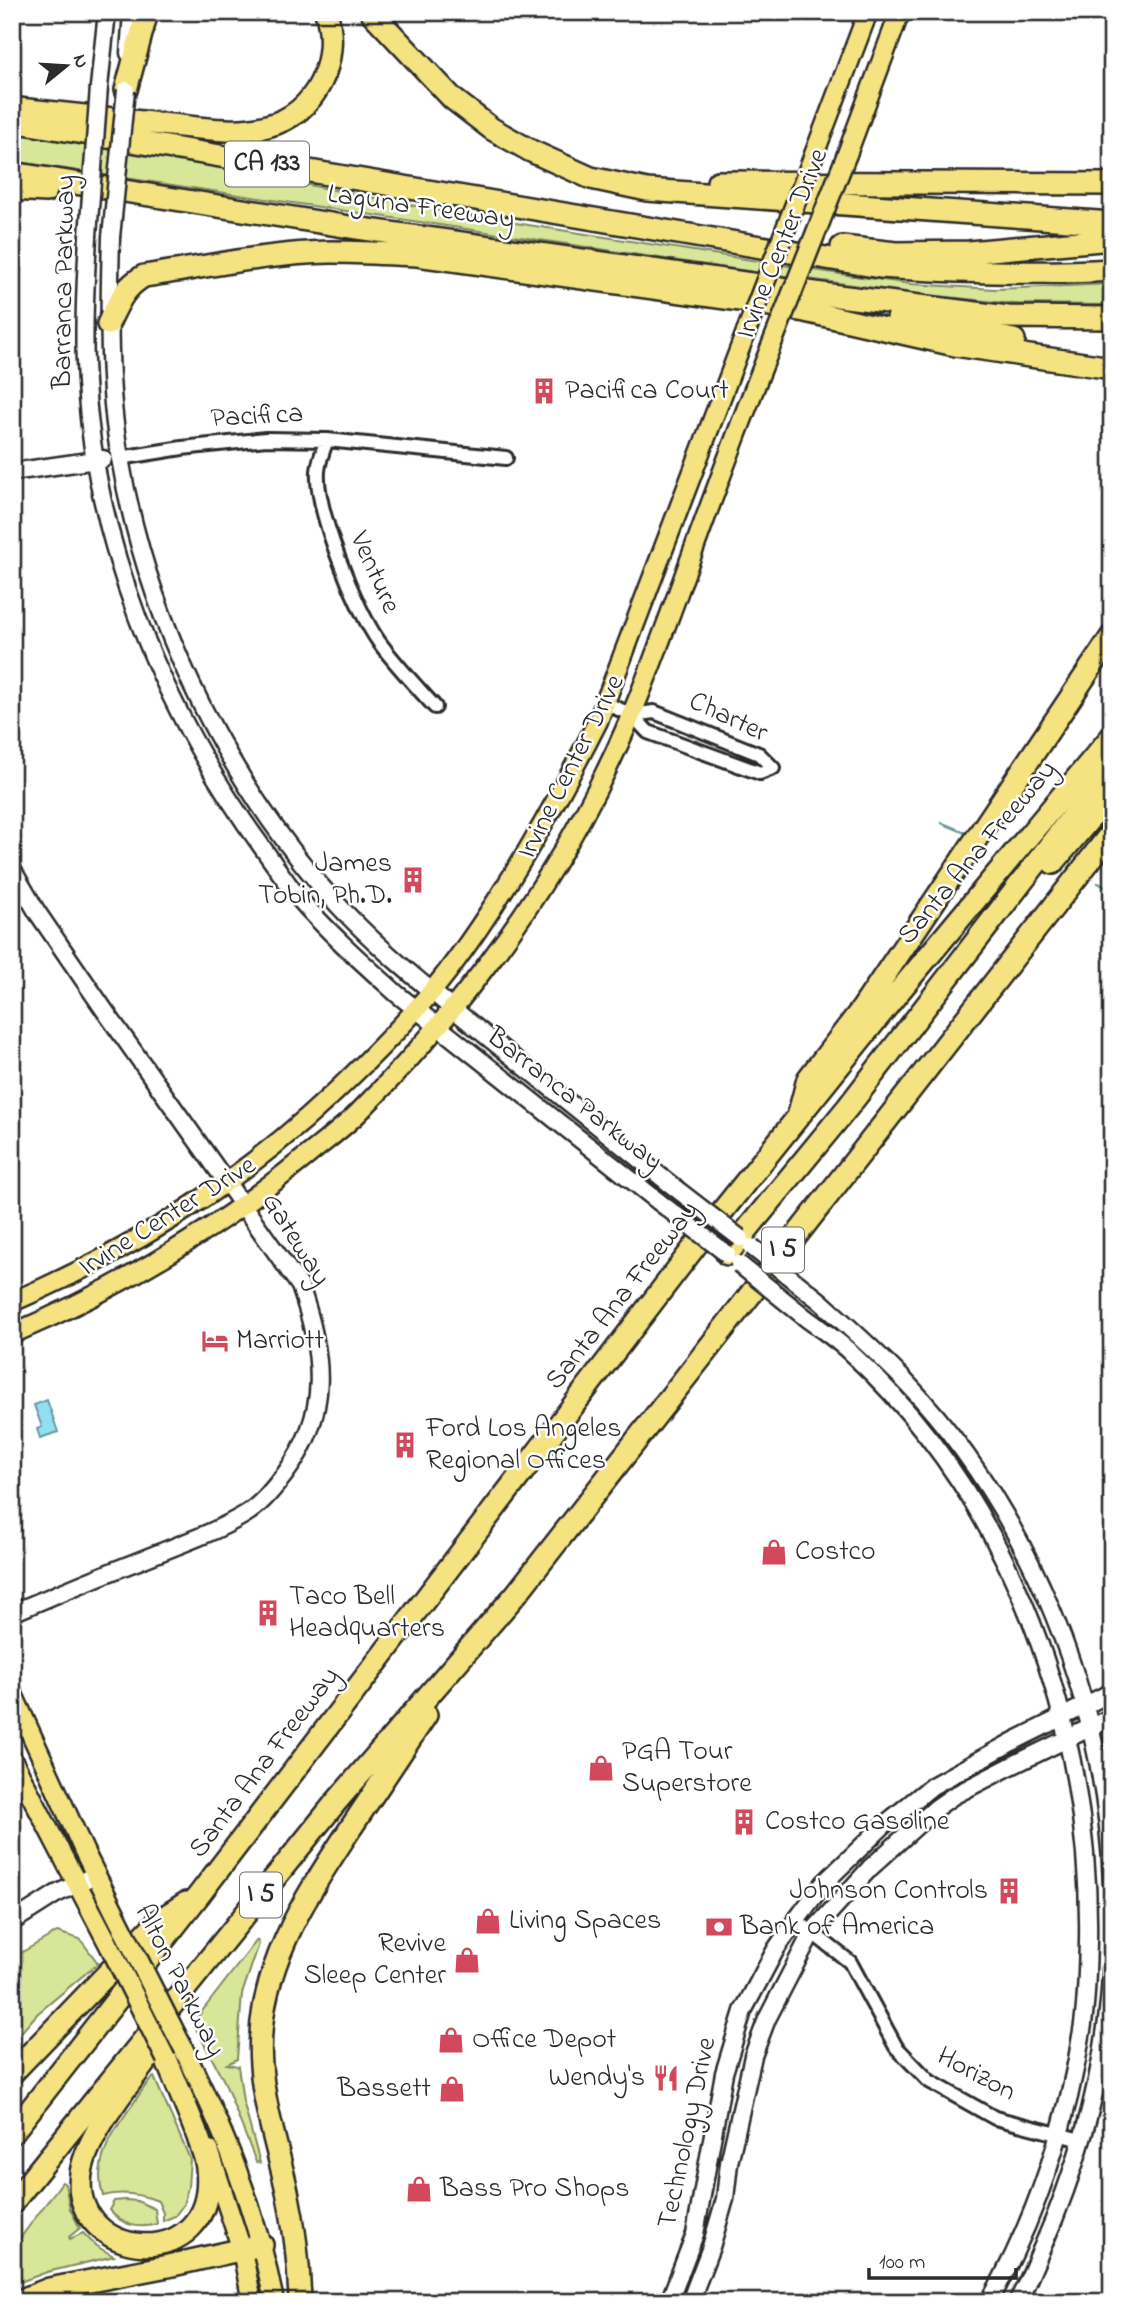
<svg xmlns="http://www.w3.org/2000/svg" width="1124" height="2314" viewBox="0 0 1124 2314" font-family="'Indie Flower',sans-serif">
  <style>
    .green { fill: #d7e699; stroke: #818862; stroke-width: 2 }
    .water { fill: #91dff0; stroke: #6897a1; stroke-width: 2 }
    .lines { fill: none; stroke-linecap: round; stroke-linejoin: round }
    .stream { stroke: #6897a1; stroke-width: 2.5 }
    .street-casing { stroke: #2b2b2b; stroke-width: 18 }
    .secondary-casing { stroke: #2b2b2b; stroke-width: 21 }
    .primary-casing { stroke: #2b2b2b; stroke-width: 23 }
    .highway-casing { stroke: #2b2b2b; stroke-width: 26 }
    .street { stroke: #fff; stroke-width: 12 }
    .secondary { stroke: #fff; stroke-width: 16 }
    .primary { stroke: #f5e382; stroke-width: 18 }
    .highway { stroke: #f5e382; stroke-width: 21 }
    .secondary-bridge-casing { stroke: #2b2b2b; stroke-width: 21; stroke-linecap: butt }
    .primary-bridge-casing { stroke: #2b2b2b; stroke-width: 23; stroke-linecap: butt }
    .secondary-bridge { stroke: #fff; stroke-width: 16 }
    .primary-bridge { stroke: #f5e382; stroke-width: 18 }
    .labels { text-anchor: middle; dominant-baseline: central; stroke-width: 5; stroke-linejoin: round; paint-order: stroke }
    .shield { fill: #fff; stroke: #6b6b6b; stroke-width: 2 }
    .shield-label { font-size: 26px; font-weight: bold; fill: #2b2b2b }
    .street-label { font-size: 28px; fill: #2b2b2b; stroke: #fff }
    .poi-label { font-size: 28px; fill: #2b2b2b; stroke: #fff; text-anchor: start }
  </style>
  <rect width="100%" height="100%" fill="#fff"/>
  <filter id="ink" filterUnits="userSpaceOnUse"><feTurbulence type="fractalNoise" baseFrequency=".0143" numOctaves="2"/><feDisplacementMap in="SourceGraphic" scale="14" xChannelSelector="R" yChannelSelector="G"/><feConvolveMatrix kernelMatrix="1 2 1 2 8 2 1 2 1" color-interpolation-filters="sRGB"/></filter>
  <g filter="url(#ink)">
    <path class="green" d="M12,127l440,86 388,61 71,10 84,5 117,-5v21l-97,-1 -87,-9 -202,-27 -714,-107z
      M57,1932l23,7 18,24 -61,51 -25,29v-85z
      M257,1940l2,4 -17,50 -5,65 -10,5 11,2 5,35 17,62 -4,-1 -32,-81 -31,-58z
      M154,2077l36,82 -2,28 -5,18 -8,11 -12,5v-8l-5,-12c-18,-7 -37,-10 -55,-5 -11,-34 10,-65 30,-92 6,-9 12,-20 21,-27z
      M62,2182l3,2 5,25 10,19 -11,9 1,2 13,-6 13,13 18,10 -67,16 -35,13v-36z
      M125,2200l12,1 18,8 2,15c-19,5 -34,2 -48,-14l5,-9z"/>
    <path class="water" d="M47,1400l11,32 -18,6 -3,-9 5,-2 -8,-22z"/>
    <g class="lines">
      <path class="stream" d="M942,823l24,10
        M1098,883l14,7"/>
      <g class="street-casing">
        <path id="street" d="M327,440c-4,10 -8,20 -9,31 -3,38 38,139 61,171 17,23 37,44 56,65
          M120,458l62,-10 84,-9 61,1 179,18
          M605,703l27,12 16,17 112,41 13,-5 -14,-14 -105,-42 -22,3
          M796,1920l54,42 46,85 33,34 66,37 86,22"/>
      </g>
      <g class="secondary-casing">
        <path id="secondary" d="M129,53l3,-41
          M99,87l8,-75
          M88,236c-2,42 -5,84 -3,126 6,175 75,345 177,485 13,18 26,38 40,55 29,33 63,63 95,92l262,208
          M111,237c-2,74 -4,148 9,221 26,155 99,308 200,427 48,56 107,103 164,149 62,50 124,100 186,150
          M12,472l91,-13
          M12,869l25,43 68,99 195,275c24,68 31,127 -15,188 -12,15 -24,31 -41,41 -34,20 -72,32 -108,47 -42,16 -83,34 -124,51
          M820,1301c29,26 58,52 85,80 125,131 201,322 207,502
          M806,1318c16,12 33,23 47,37 160,148 239,372 235,587 -1,27 -1,54 -5,82 -14,96 -46,193 -94,278
          M12,1922l44,-28 33,-16
          M669,2302l26,-68 29,-161 19,-62 33,-62 20,-29 28,-37 60,-58 48,-39 80,-44 100,-50
          M690,2302l21,-55 14,-48 4,-36 24,-107 14,-37 45,-87 58,-64 66,-60 17,-12 56,-29 103,-50
          M1017,2302c10,-17 17,-36 25,-54 41,-93 68,-195 70,-297"/>
      </g>
      <g class="primary-casing">
        <path id="primary" d="M815,152l53,-140
          M847,154l53,-142
          M12,1302c137,-59 249,-134 354,-240 29,-29 57,-58 82,-91 58,-77 106,-163 150,-250l148,-389
          M12,1334c106,-45 207,-106 296,-179 17,-14 35,-27 50,-42 101,-101 187,-216 249,-344 28,-57 49,-117 71,-176 31,-86 63,-172 97,-257
          M12,1692l73,161 39,78
          M12,1759l98,188
          M180,2042c42,84 77,167 94,260
          M209,2150l33,100 10,52"/>
      </g>
      <g class="highway-casing">
        <path id="highway" d="M371,12l82,87 39,30 39,22 60,27 56,12 465,33
          M126,90l21,-78
          M18,109c48,5 95,10 143,15 34,3 73,11 106,2 50,-12 74,-67 59,-114
          M12,121l868,146c78,5 154,8 232,3
          M12,173l344,55 466,66 186,23 104,1
          M718,182l394,2
          M12,189l34,2
          M842,247l54,6 73,-1 143,-13
          M898,318l116,22
          M108,324c10,-21 16,-37 36,-48 62,-9 125,-23 187,-24 29,0 58,2 86,3l323,45 65,11 150,34 157,23
          M1053,863l59,-71
          M799,1113l9,-34 54,-70 250,-373
          M727,1254l121,-147 264,-342
          M166,2059c11,26 22,52 32,78 3,10 8,20 9,31 12,109 -139,94 -126,5 7,-45 62,-106 89,-143
          M12,2073l146,-152 28,-18
          M12,2133l187,-238 513,-671 184,-229 216,-259
          M12,2203l324,-401 181,-209 595,-761
          M16,2302l33,-13 119,-23 94,-21
          M300,2302c-1,-38 -5,-74 -13,-111 -9,-42 -23,-83 -26,-126 -7,-91 43,-166 91,-239 25,-37 49,-74 74,-111"/>
      </g>
      <use href="#street" class="street"/>
      <use href="#secondary" class="secondary"/>
      <use href="#primary" class="primary"/>
      <use href="#highway" class="highway"/>
      <g class="secondary-bridge-casing">
        <path id="secondary-bridge" d="M88,236l11,-149
          M111,237l15,-147
          M670,1184l70,54
          M659,1202l68,52
          M752,1247l68,54
          M739,1264l67,54"/>
      </g>
      <g class="primary-bridge-casing">
        <path id="primary-bridge" d="M746,332l69,-180
          M775,336l72,-182
          M124,1931l56,111
          M110,1947l56,112"/>
      </g>
      <use href="#secondary-bridge" class="secondary-bridge"/>
      <use href="#primary-bridge" class="primary-bridge"/>
    </g>
  </g>
  <defs>
    <g id="building-bare" transform="scale(2.1)"><path d="M-4-6H4V6H1V3H-1V6H-4ZM-2.5-4.3h1.7v1.8h-1.7ZM.8-4.3h1.7v1.8H.8ZM-2.5-1h1.7V.8h-1.7ZM.8-1h1.7V.8H.8Z" fill="#d1495b" stroke="#fff" stroke-width="2.5" paint-order="stroke"/></g>
    <g id="hotel-bare" transform="scale(2.1)"><path d="M-6-4.5h1.5V1H6V5H4.5V3h-9V5H-6ZM-4 0a1.8 1.8 0 1 1 3.6 0ZM.5 0V-2.5h3Q6-2.5 6 0Z" fill="#d1495b" stroke="#fff" stroke-width="2.5" paint-order="stroke"/></g>
    <g id="shop-bare" transform="scale(2.1)"><path d="M-5-2.5h2.3a2.7 3.5 0 0 1 5.4 0H5L5.5 6h-11ZM-1.5-2.5h3a1.5 2.3 0 0 0-3 0Z" fill="#d1495b" stroke="#fff" stroke-width="2.5" paint-order="stroke"/></g>
    <g id="bank-bare" transform="scale(2.1)"><path d="M-6-4H6V4H-6ZM0-2.3a2.3 2.3 0 1 0 0 4.6a2.3 2.3 0 1 0 0-4.6Z" fill="#d1495b" stroke="#fff" stroke-width="2.5" paint-order="stroke"/></g>
    <g id="restaurant-bare" transform="scale(2.1)"><path d="M-5-6h1v4h1v-4h1v4h1v-4h1v5L-1.5 .5V6h-2V.5L-5-1ZM5-6V6H3V1.5H1.5Q1.5-4 5-6Z" fill="#d1495b" stroke="#fff" stroke-width="2.5" paint-order="stroke"/></g>
  </defs>
  <g fill-rule="evenodd">
    <use href="#building-bare" x="544" y="391"/>
    <use href="#building-bare" x="413" y="880"/>
    <use href="#hotel-bare" x="215" y="1341"/>
    <use href="#building-bare" x="405" y="1445"/>
    <use href="#shop-bare" x="774" y="1552"/>
    <use href="#building-bare" x="268" y="1613"/>
    <use href="#shop-bare" x="601" y="1768"/>
    <use href="#building-bare" x="744" y="1822"/>
    <use href="#building-bare" x="1009" y="1891"/>
    <use href="#shop-bare" x="488" y="1921"/>
    <use href="#bank-bare" x="719" y="1927"/>
    <use href="#shop-bare" x="467" y="1960"/>
    <use href="#shop-bare" x="451" y="2040"/>
    <use href="#restaurant-bare" x="666" y="2078"/>
    <use href="#shop-bare" x="452" y="2089"/>
    <use href="#shop-bare" x="419" y="2189"/>
  </g>
  <g class="labels">
    <g class="shield">
      <rect x="225" y="141.5" width="84" height="45" rx="5"/>
      <rect x="762" y="1227.5" width="42" height="45" rx="5"/>
      <rect x="240" y="1872.5" width="42" height="45" rx="5"/>
    </g>
    <g class="shield-label">
      <text x="267" y="164">CA 133</text>
      <text x="783" y="1250">I 5</text>
      <text x="261" y="1895">I 5</text>
    </g>
    <g class="street-label">
      <text transform="translate(421 208) rotate(8)">Laguna Freeway</text>
      <text transform="translate(783 244) rotate(-68)">Irvine Center Drive</text>
      <text transform="translate(65 282) rotate(-89)">Barranca Parkway</text>
      <text transform="translate(257 417) rotate(-3)">Pacifica</text>
      <text transform="translate(374 573) rotate(66)">Venture</text>
      <text transform="translate(728 718) rotate(25)">Charter</text>
      <text transform="translate(572 767) rotate(-63)">Irvine Center Drive</text>
      <text transform="translate(978 853) rotate(-50)">Santa Ana Freeway</text>
      <text transform="translate(574 1100) rotate(38)">Barranca Parkway</text>
      <text transform="translate(168 1217) rotate(-32)">Irvine Center Drive</text>
      <text transform="translate(295 1240) rotate(58)">Gateway</text>
      <text transform="translate(623 1296) rotate(-52)">Santa Ana Freeway</text>
      <text transform="translate(265 1763) rotate(-53)">Santa Ana Freeway</text>
      <text transform="translate(179 1981) rotate(63)">Alton Parkway</text>
      <text transform="translate(976 2075) rotate(28)">Horizon</text>
      <text transform="translate(688 2133) rotate(-78)">Technology Drive</text>
    </g>
    <g class="poi-label">
      <text x="565" y="391">Pacifica Court</text>
      <text x="392" y="864" text-anchor="end">James<tspan x="392" dy="32">Tobin, Ph.D.</tspan></text>
      <text x="236" y="1341">Marriott</text>
      <text x="426" y="1429">Ford Los Angeles<tspan x="426" dy="32">Regional Offices</tspan></text>
      <text x="795" y="1552">Costco</text>
      <text x="289" y="1597">Taco Bell<tspan x="289" dy="32">Headquarters</tspan></text>
      <text x="622" y="1752">PGA Tour<tspan x="622" dy="32">Superstore</tspan></text>
      <text x="765" y="1822">Costco Gasoline</text>
      <text x="988" y="1891" text-anchor="end">Johnson Controls</text>
      <text x="509" y="1921">Living Spaces</text>
      <text x="740" y="1927">Bank of America</text>
      <text x="446" y="1944" text-anchor="end">Revive<tspan x="446" dy="32">Sleep Center</tspan></text>
      <text x="472" y="2040">Office Depot</text>
      <text x="645" y="2078" text-anchor="end">Wendy's</text>
      <text x="431" y="2089" text-anchor="end">Bassett</text>
      <text x="440" y="2189">Bass Pro Shops</text>
    </g>
  </g>
  <rect width="1124" height="2314" fill="none" stroke="#fff" stroke-width="42"/>
  <rect x="21" y="21" width="1082" height="2272" fill="none" stroke="#2b2b2b" stroke-width="2.5" filter="url(#ink)"/>
  <g transform="translate(66 66) rotate(72)" stroke="#ffffff" stroke-width="5" paint-order="stroke">
  <path d="M0-5L12 26L0 18L-12 26Z" fill="#2b2b2b"/>
  <text y="-10" font-size="19" font-weight="bold" text-anchor="middle" fill="#2b2b2b">N</text>
  </g>
  <path d="M869 2268v10h147v-10" fill="none" stroke="#2b2b2b" stroke-width="3.5"/>
  <text x="879" y="2268" font-size="21" fill="#2b2b2b" stroke="#ffffff" stroke-width="5" paint-order="stroke">100 m</text>
</svg>
